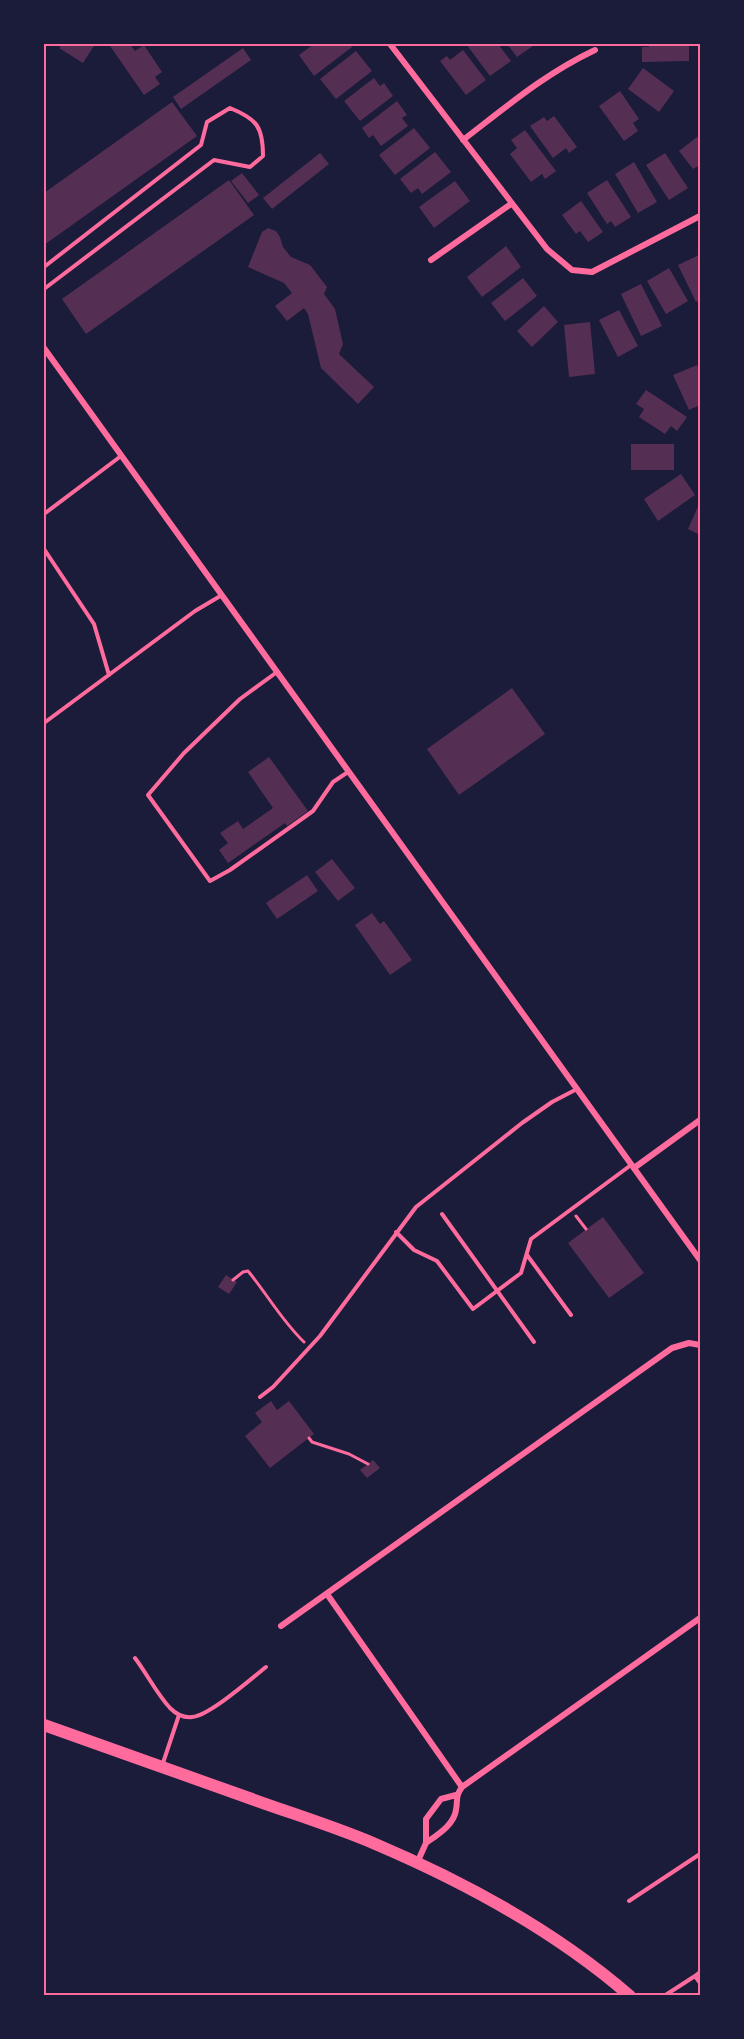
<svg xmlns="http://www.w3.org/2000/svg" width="744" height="2039" viewBox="0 0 744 2039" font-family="Cabin,sans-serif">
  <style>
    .building { fill: #542f53 }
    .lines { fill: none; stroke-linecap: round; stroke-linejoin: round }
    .path { stroke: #ff6b9d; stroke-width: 3 }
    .service { stroke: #ff6b9d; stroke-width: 4 }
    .minor { stroke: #ff6b9d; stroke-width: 6 }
    .secondary { stroke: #ff6b9d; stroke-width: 12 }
    .neatline { fill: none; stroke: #ff6b9d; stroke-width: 2 }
  </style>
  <rect width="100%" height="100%" fill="#1b1b3a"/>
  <path class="building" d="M62,44h33l-12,19 -24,-15z
    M114,44h16l5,7 9,-6 18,27 -7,5 5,7 -16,11 -34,-49z
    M314,44h36l2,3 -38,29 -15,-21z
    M466,44h32l13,17 -21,15z
    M507,44h29l-19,13z
    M649,44h40v17l-47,1v-15h7z
    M243,48l8,12 -70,49 -8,-12z
    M463,50l23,30 -20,15 -26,-34 7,-5 3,4z
    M356,51l16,20 -36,28 -16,-20z
    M643,68l31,23 -15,21 -31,-23z
    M374,78l6,8 4,-3 9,13 -33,25 -16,-20z
    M620,91l19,28 -6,4 5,8 -14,10 -25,-35z
    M397,101l10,14 -5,3 6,8 -27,20 -8,-11 -4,3 -7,-10z
    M172,102l25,34 -153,109v-52z
    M554,116l23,31 -8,6 -3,-5 -13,10 -23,-32 14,-9 3,4z
    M414,128l16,20 -35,27 -16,-20z
    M525,130l31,41 -11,8 -3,-5 -11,8 -21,-28 7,-6 -6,-8z
    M697,137l3,4v29l-2,-4 -5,3 -14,-18z
    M435,152l16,20 -29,22 -4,-6 -7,5 -11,-14z
    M320,153l9,11 -57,45 -9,-11z
    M665,153l23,35 -19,12 -23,-35z
    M634,162l23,40 -19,11 -23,-39z
    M242,173l17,22 -11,8 -17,-22z
    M229,180l25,35 -168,119 -24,-35z
    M607,180l24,37 -16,10 -4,-6 -4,3 -20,-31z
    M455,181l15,20 -36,27 -15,-21z
    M581,201l22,31 -15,10 -8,-11 -4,3 -14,-19z
    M268,228l8,3 4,6 3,10 8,10 19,8 17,22 -3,7 11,15 8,35 -4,10 35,33 -16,17 -37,-36 -13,-54 -4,-6 -17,13 -12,-15 17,-13 -8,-10 -36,-16 14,-35z
    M506,246l15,21 -39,30 -15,-20z
    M699,255l1,5v40l-4,2 -18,-37z
    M669,268l19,33 -22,13 -19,-33z
    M523,278l14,18 -32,25 -14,-18z
    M641,284l21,42 -21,10 -20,-42z
    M544,306l14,16 -26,25 -15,-16z
    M619,310l19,36 -20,11 -19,-37z
    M590,322l5,52 -26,3 -5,-52z
    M697,365l3,8v32l-11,5 -16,-35z
    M646,390l41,27 -10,14 -6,-5 -6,8 -26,-17 5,-8 -8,-5z
    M631,444h43v26h-43z
    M681,474l14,21 -37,26 -14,-22z
    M700,502v33l-12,-6z
    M512,688l33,46 -86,61 -32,-46z
    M269,757l39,54 -21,15 -2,-3 -57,40 -9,-13 9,-7 -8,-10 18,-12 5,8 30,-21 -25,-36z
    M332,859l23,29 -17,13 -23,-29z
    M307,875l11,16 -41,28 -11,-16z
    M372,913l8,11 4,-3 28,39 -22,15 -35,-50z
    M603,1217l41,56 -35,25 -41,-55z
    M226,1275l11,7 -8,12 -11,-7z
    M271,1401l6,9 12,-9 25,33 -44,34 -25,-32 17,-14 -7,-9z
    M373,1460l7,8 -13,10 -7,-8z"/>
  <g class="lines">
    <path class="path" d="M576,1216l10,13
      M233,1280l10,-8 5,-1c19,23 34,50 56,71
      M309,1438l3,4 37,12 19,10"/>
    <path class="service" d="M44,267l157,-122 6,-23 23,-14c27,11 33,19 33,48l-13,11 -36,-7 -170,129
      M44,514l77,-58
      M44,549l50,75 15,51
      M277,672l-37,27 -56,54 -36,42 62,86 20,-11 83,-59 20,-29 15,-10
      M44,723l151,-112 27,-16
      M442,1214l92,128
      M396,1232l18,18 23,11 36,48 48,-36 10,-34 100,-74
      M527,1255l44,60
      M260,1397l13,-10 47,-51 96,-129 106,-84 30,-21 25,-13
      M135,1658c12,16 22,36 35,50 6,6 14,10 22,9 17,-1 59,-38 74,-50
      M162,1766l17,-51
      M629,1901l71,-47
      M700,1972l-5,4 5,7
      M664,1996l31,-20"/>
    <path class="minor" d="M390,44l157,205 25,21 20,2 108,-56
      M463,140c43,-33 83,-67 132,-90
      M431,260l80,-56
      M44,348l656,912
      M634,1168l66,-48
      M327,1594l135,193
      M281,1626l391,-278 17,-5 11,2
      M426,1843c11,-8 28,-18 30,-33 2,-11 -1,-13 6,-23l238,-169
      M417,1863l9,-20v-24l15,-20 15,-4"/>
    <path class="secondary" d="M44,1725c68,24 137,49 205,73 41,15 84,28 124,45 92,39 181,87 257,153"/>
  </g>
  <rect width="744" height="2039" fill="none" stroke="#1b1b3a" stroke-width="90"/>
  <rect x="45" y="45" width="654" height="1949" class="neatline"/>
</svg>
